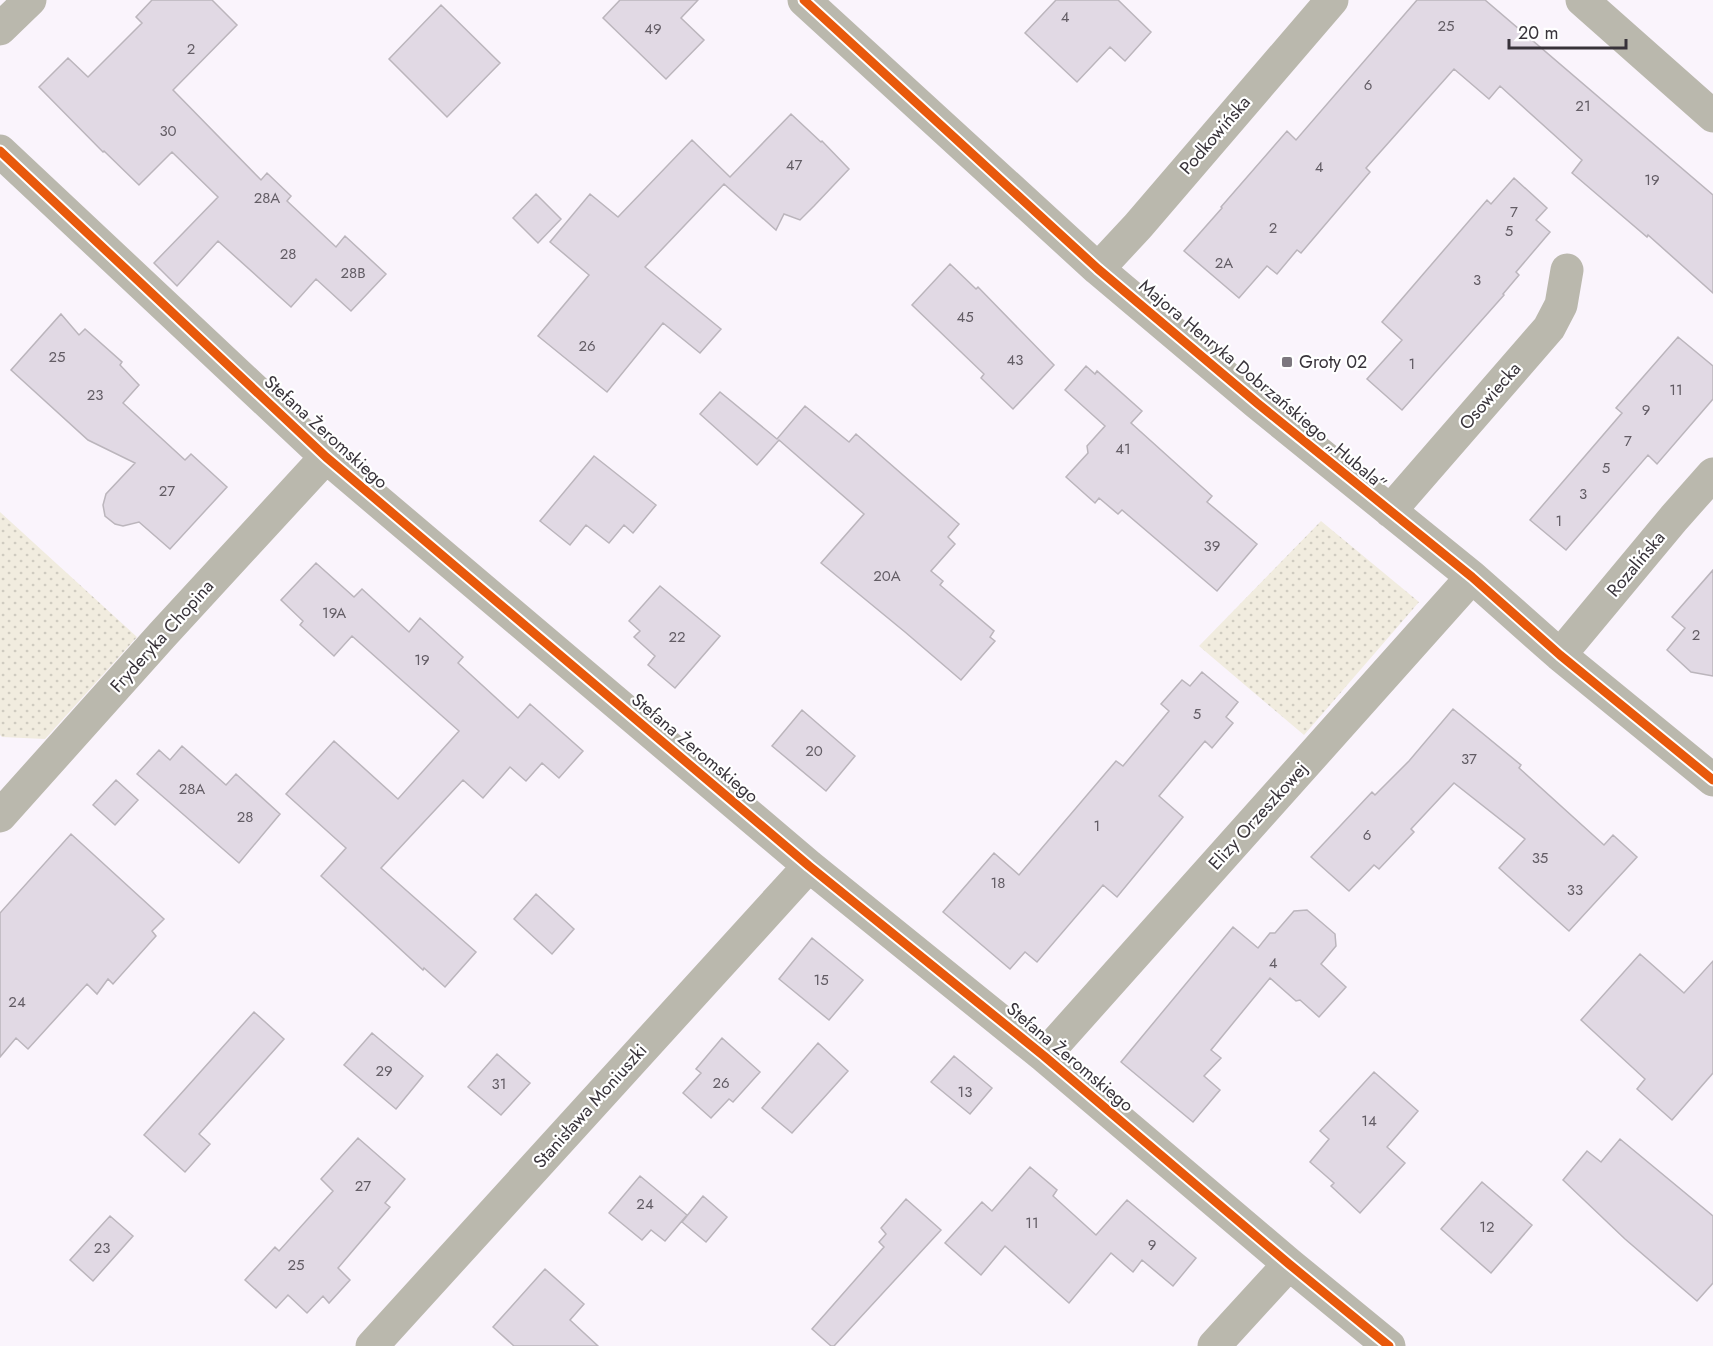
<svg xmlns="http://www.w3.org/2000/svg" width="1713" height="1346" viewBox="0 0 1713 1346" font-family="Jost,sans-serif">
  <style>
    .grass { fill: url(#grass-dots) }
    .building { fill: #e1d9e4; stroke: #bbb5bc; stroke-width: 1.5 }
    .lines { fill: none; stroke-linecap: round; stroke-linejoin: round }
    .minor { stroke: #bab8ad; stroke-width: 33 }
    .cycleway-casing { stroke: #fff; stroke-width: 13 }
    .cycleway { stroke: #e8590c; stroke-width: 9 }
    .poi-dot { fill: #7c777e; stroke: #fff; stroke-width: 2 }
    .labels { text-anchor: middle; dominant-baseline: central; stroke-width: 4.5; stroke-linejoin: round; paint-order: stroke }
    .number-label { font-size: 15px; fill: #625c64 }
    .street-label { font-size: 18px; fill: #38333a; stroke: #fff }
    .poi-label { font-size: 18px; fill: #38333a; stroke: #fff; text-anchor: start }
  </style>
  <defs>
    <pattern id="grass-dots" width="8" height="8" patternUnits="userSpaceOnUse" patternTransform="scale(1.5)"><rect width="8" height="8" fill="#f1ecdf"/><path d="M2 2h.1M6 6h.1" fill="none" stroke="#cfcbc0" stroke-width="1.8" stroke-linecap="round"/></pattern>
  </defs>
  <rect width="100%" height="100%" fill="#faf4fc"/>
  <path class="grass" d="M0,512l137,125 -92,102 -43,-2 -2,-2z
    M1321,521l98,81 -115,133 -105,-89z"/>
  <path class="building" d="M152,0h60l25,25 -64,65 88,90 6,-7 24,23 -4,5 49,46 9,-11 41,38 -35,37 -35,-32 -25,28 -73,-66 -41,45 -23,-23 64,-66 -46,-45 -33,33 -35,-34 -1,1 -64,-65 29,-29 20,19 54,-54 -6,-6z
    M620,0h78l-17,18 23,22 -38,39 -63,-61z
    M1056,0h62l33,32 -26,29 -15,-14 -33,35 -52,-49z
    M1417,0h68l228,195v98l-65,-58 -1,2 -75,-64 10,-13 -82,-74 -11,13 -35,-30 -88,99 4,4 -69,81 -4,-3 -20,24 -10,-8 -28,32 -55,-47 38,-43 -1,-1 66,-76 9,9z
    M441,5l59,58 -53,54 -58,-58z
    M791,114l30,28 1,-1 27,28 -35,37 -14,14 -16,-6 -8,16 -52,-46 -79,83 76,62 -21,24 -37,-30 -56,69 -69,-56 51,-61 -39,-33 40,-48 28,23 74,-77 38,37z
    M1514,178l33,30 -11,12 14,12 -34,40 3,3 -16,19 1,1 -102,115 -35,-31 35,-39 -20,-18 105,-122 4,4z
    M536,194l25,25 -23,24 -25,-25z
    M950,264l26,25 2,-2 76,78 -41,44 -32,-31 3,-4 -72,-69z
    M61,314l18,21 6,-6 37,33 -2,3 19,20 -16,18 62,57 6,-6 36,33 -57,62 -31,-27 -16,4 -8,-2 -10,-8 -2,-11 3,-11 29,-31 -47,-23 -77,-70z
    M1678,337l35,29v33l-56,65 -9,-9 -82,95 -36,-30 92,-107 -6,-5z
    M1086,366l9,8 2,-3 45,40 -11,12 81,73 -5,6 50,42 -40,47 -95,-81 -4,4 -19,-16 -4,5 -29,-26 22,-24 -1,-7 18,-20 -40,-36z
    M720,392l57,47 28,-33 44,36 7,-8 103,90 -11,13 7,7 -24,27 12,10 -3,4 54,46 -4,6 5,4 -34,39 -56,-48 -84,-69 43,-49 -85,-74 -22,25 -57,-51z
    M594,456l62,49 -23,28 -9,-8 -15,18 -23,-18 -16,20 -30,-24z
    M316,563l38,34 8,-8 47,43 11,-14 43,39 -5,6 60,55 12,-14 53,47 -24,27 -17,-15 -16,18 -16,-14 -27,31 -20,-18 -82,88 95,84 -31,35 -21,-19 -1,2 -102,-94 25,-28 -60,-54 48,-53 64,58 61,-68 -107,-95 -18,20 -34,-31 3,-4 -22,-21z
    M1713,570v106l-22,-4 -24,-22 18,-22 -13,-11z
    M660,586l60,50 -45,52 -27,-23 7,-9 -21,-19 6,-6 -11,-10z
    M1202,672l36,30 -12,15 7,6 -21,25 -7,-7 -46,55 24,21 -66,80 -14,-12 -66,77 -12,-10 -15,17 -67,-57 51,-59 25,22 97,-114 7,5 46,-55 -8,-7 21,-24 8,6z
    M1453,709l68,56 -2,3 85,77 9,-10 24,22 -68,74 -70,-63 26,-29 -71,-56 -43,46 3,3 -35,37 -5,-4 -25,26 -38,-34 61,-65 3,3 34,-34z
    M802,710l53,46 -29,35 -54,-45z
    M182,746l44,39 10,-11 44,40 -41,49 -102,-89 22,-24 11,10z
    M116,780l22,20 -23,25 -22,-20z
    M71,834l93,85 -12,12 4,5 -43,48 -5,-5 -11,15 -10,-10 -59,65 -12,-11 -16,19v-144z
    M536,894l38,35 -22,25 -38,-35z
    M1307,910l28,24 1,12 -15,18 25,23 -27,30 -19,-17 -4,1 -26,-23 -59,72 10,8 -17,18 16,14 -27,32 -72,-60 112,-135 25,21 12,-15h5l19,-22z
    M812,938l51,42 -34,40 -50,-41z
    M1640,954l44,39 29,-32v112l-41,47 -35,-31 8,-10 -64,-59z
    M254,1012l30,27 -85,95 11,10 -25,28 -41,-37z
    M372,1033l51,43 -27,33 -52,-44z
    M722,1038l38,34 -27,30 -4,-3 -18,19 -28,-25 18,-20 -5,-4z
    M818,1043l30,28 -56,62 -30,-25z
    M497,1054l33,29 -29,32 -33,-28z
    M954,1056l38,32 -22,26 -39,-32z
    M1374,1072l44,39 -31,36 18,16 -45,50 -29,-27 3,-3 -24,-21 19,-23 -9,-8z
    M358,1138l47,41 -20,24 5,4 -52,61 12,12 -21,23 -6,-7 -16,17 -19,-18 -12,13 -31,-28 30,-33 4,4 54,-60 -12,-12z
    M1620,1139l93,77v67l-16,18 -72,-62 -62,-59 24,-29 14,11z
    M1030,1167l27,23 -4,6 43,39 31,-35 69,58 -23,28 -31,-26 -9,12 -22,-19 -42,50 -64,-57 -24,29 -36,-32 37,-41 10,9z
    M640,1176l47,39 -22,26 -14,-11 -9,10 -33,-27z
    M1482,1182l50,43 -41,48 -50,-44z
    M703,1196l24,21 -21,25 -24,-20z
    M906,1199l35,31 -107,116h-3l-19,-17 72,-82 -5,-5 7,-8 -5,-6z
    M110,1216l23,20 -40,45 -23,-21z
    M545,1269l39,35 -14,16 28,26h-84l-21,-19z"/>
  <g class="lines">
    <path class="minor" d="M804,0l294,269 159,134 215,174 88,78 153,125
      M1582,0l131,116
      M0,29l30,-29
      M0,151l326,306 483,409 235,190 245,208 100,82
      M1098,269l40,-43 194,-226
      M1390,511l159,-183 12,-23 6,-35
      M1560,655l114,-137 39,-44
      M0,816l163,-182 163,-177
      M1044,1056l428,-479
      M372,1346l437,-480
      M1214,1346l75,-82"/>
    <g class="cycleway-casing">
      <path id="cycleway" d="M804,0l294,269 159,134 215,174 88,78 153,125
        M0,151l326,306 483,409 235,190 245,208 100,82"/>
    </g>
    <use href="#cycleway" class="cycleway"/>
  </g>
  <rect class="poi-dot" x="1281" y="356" width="12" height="12" rx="3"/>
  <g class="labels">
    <g class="number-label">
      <text x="1065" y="17">4</text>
      <text x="1446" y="26">25</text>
      <text x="653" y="29">49</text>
      <text x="191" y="49">2</text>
      <text x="1368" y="85">6</text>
      <text x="1583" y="106">21</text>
      <text x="168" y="131">30</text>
      <text x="794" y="165">47</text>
      <text x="1319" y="167">4</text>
      <text x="1652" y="180">19</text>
      <text x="267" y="198">28A</text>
      <text x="1514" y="212">7</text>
      <text x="1273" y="228">2</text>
      <text x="1509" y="231">5</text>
      <text x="288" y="254">28</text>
      <text x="1224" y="263">2A</text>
      <text x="353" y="273">28B</text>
      <text x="1477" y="280">3</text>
      <text x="965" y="317">45</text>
      <text x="587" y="346">26</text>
      <text x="57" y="357">25</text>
      <text x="1015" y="360">43</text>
      <text x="1412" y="364">1</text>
      <text x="1676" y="390">11</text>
      <text x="95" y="395">23</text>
      <text x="1646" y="410">9</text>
      <text x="1628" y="441">7</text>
      <text x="1123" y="449">41</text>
      <text x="1606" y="468">5</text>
      <text x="167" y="491">27</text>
      <text x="1583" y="494">3</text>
      <text x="1559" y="521">1</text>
      <text x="1212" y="546">39</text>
      <text x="887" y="576">20A</text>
      <text x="334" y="613">19A</text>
      <text x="1696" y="635">2</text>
      <text x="677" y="637">22</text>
      <text x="422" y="660">19</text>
      <text x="1197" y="714">5</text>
      <text x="814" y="751">20</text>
      <text x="1469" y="759">37</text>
      <text x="192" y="789">28A</text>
      <text x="245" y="817">28</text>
      <text x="1097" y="826">1</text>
      <text x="1367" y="835">6</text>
      <text x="1540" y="858">35</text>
      <text x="998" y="883">18</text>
      <text x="1575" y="890">33</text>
      <text x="1273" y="963">4</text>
      <text x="821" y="980">15</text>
      <text x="17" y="1002">24</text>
      <text x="384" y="1071">29</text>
      <text x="721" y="1083">26</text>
      <text x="499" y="1084">31</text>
      <text x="965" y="1092">13</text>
      <text x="1369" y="1121">14</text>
      <text x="363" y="1186">27</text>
      <text x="645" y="1204">24</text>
      <text x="1032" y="1223">11</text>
      <text x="1487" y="1227">12</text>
      <text x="1152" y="1245">9</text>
      <text x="102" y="1248">23</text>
      <text x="296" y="1265">25</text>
    </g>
    <g class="street-label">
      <text transform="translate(1215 135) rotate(-49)">Podkowińska</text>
      <text transform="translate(1263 385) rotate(40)">Majora Henryka Dobrzańskiego „Hubala”</text>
      <text transform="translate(1490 396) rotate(-49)">Osowiecka</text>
      <text transform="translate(326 432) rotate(42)">Stefana Żeromskiego</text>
      <text transform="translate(1636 564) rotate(-50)">Rozalińska</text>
      <text transform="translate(162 636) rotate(-48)">Fryderyka Chopina</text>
      <text transform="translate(695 748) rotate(40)">Stefana Żeromskiego</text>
      <text transform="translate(1258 816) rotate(-48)">Elizy Orzeszkowej</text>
      <text transform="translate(1070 1057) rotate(40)">Stefana Żeromskiego</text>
      <text transform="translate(590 1106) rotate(-48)">Stanisława Moniuszki</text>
    </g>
    <g class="poi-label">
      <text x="1299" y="362">Groty 02</text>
    </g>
  </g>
  <path d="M1509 39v9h117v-9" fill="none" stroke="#38333a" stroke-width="3"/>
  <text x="1518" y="39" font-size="18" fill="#38333a" stroke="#ffffff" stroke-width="4.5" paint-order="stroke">20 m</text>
</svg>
